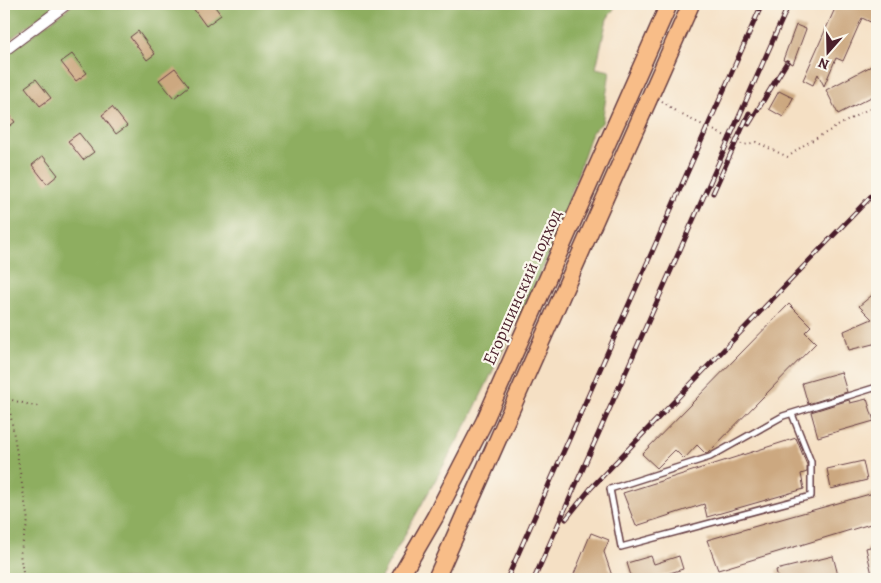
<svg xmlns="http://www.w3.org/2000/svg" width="881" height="583" viewBox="0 0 881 583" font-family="Alegreya,serif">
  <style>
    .forest { fill: #8eae61; stroke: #6c6646 }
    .building { fill: #cca880 }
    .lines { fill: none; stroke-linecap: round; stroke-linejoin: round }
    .service-casing { stroke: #643c42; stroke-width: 8 }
    .minor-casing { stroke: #643c42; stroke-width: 12 }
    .primary-casing { stroke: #643c42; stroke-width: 19 }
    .path { stroke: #643c42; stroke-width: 2; stroke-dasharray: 1 4; stroke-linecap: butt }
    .service { stroke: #fff; stroke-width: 5 }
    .minor { stroke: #fff; stroke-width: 10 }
    .primary { stroke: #f8bd88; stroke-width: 16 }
    .rail-casing { stroke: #4a1f2b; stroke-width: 5 }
    .rail { stroke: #fbf7ec; stroke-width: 3; stroke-dasharray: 9; stroke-linecap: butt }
    .labels { text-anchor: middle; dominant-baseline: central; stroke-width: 4.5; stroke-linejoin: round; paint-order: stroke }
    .street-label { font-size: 18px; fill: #4a1f2b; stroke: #fbf7ec }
  </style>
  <rect width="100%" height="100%" fill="#fbf7ec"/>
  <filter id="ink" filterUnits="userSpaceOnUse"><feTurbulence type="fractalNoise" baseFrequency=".02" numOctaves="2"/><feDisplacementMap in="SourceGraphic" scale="10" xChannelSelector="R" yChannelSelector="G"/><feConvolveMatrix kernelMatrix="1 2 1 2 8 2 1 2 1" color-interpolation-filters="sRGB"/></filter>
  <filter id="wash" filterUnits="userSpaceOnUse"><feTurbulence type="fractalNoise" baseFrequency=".0096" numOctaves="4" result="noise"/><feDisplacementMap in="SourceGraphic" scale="20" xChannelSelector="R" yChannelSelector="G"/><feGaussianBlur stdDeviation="1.12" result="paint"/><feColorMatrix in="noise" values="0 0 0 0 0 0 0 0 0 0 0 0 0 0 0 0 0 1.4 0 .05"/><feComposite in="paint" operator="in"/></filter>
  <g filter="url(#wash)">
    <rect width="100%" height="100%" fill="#f5e0c4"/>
    <path class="forest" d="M4,4h53l-53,40z
      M74,4h543l-10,15 -11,49 14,3 -8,52 -10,9 -40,117 -83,171 -89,159h-376v-523z"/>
    <g id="blocks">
      <path class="building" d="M190,4h23l8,11 -15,11z
        M837,4h40v21l-15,-7 -19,43 -7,-3 -12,28 -6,-12 -5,11 -10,-5z
        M796,25l10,4 -13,35 -10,-4z
        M138,31l17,23 -8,6 -17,-23z
        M72,54l15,19 -11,8 -15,-19z
        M877,63v31l-39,20 -12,-24z
        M175,68l14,18 -15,12 -15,-18z
        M36,79l15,19 -11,8 -15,-19z
        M779,91l14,7 -10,19 -14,-8z
        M112,107l15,19 -11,8 -14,-19z
        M4,108l11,14 -11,8z
        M79,133l15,19 -11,8 -15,-19z
        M43,156l15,19 -11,9 -15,-19z
        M877,291v52l-28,7 -5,-19 28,-12 -13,-13z
        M789,304l22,22 -6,6 11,11 -108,110 -2,1 -9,-9 -13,14 -9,-9 -18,18 -15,-14z
        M841,372l6,20 -39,12 -6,-21z
        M867,399l7,22 -56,16 -7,-25 38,-12 1,3z
        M796,438l11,27v7l-6,2 3,15 -97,28 -3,-13 -68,22 -13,-33z
        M863,461l4,19 -36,9 -4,-20z
        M877,492v30l-159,48 -11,-30z
        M591,533l18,7 -5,12 9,27h-35l-4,-5z
        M877,545v34h-4l-7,-31z
        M651,556l3,8 25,-8 4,13 -33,10h-18l-5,-16z
        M833,556l6,23h-61l-2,-9z"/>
    </g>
  </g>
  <g filter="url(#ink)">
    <use href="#blocks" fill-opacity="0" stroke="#643c42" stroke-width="1"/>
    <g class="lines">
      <g class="service-casing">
        <path id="service" d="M792,414l19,48v34l-190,51 -11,-58 100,-32 73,-41 94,-29"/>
      </g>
      <g class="minor-casing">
        <path id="minor" d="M4,51l63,-47"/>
      </g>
      <g class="primary-casing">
        <path id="primary" d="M399,579l36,-62 49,-95 185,-418
          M436,579l255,-575"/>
      </g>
      <path class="path" d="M662,101l16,12 66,32 12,-3 32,15 16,-12 73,-41
        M4,395l4,4 30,8
        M8,399l20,122 -8,33 4,25"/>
      <use href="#service" class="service"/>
      <use href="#minor" class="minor"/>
      <use href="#primary" class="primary"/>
      <g class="rail-casing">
        <path id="rail" d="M749,124l38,-62
          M713,193l36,-80
          M566,519l25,-31 286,-298
          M507,579l255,-575
          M534,579l255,-575
          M707,579l11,-4"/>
      </g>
      <use href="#rail" class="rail"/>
    </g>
  </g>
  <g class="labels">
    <g class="street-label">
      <text transform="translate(522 287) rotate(-66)">Егоршинский подход</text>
    </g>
  </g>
  <rect width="881" height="583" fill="none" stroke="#fbf7ec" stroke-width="20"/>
  <g transform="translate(828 52) rotate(200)" stroke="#fbf7ec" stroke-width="4" paint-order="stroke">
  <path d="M0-4L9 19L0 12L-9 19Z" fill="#4a1f2b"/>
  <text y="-8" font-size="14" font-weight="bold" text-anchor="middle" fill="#4a1f2b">N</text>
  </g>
</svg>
